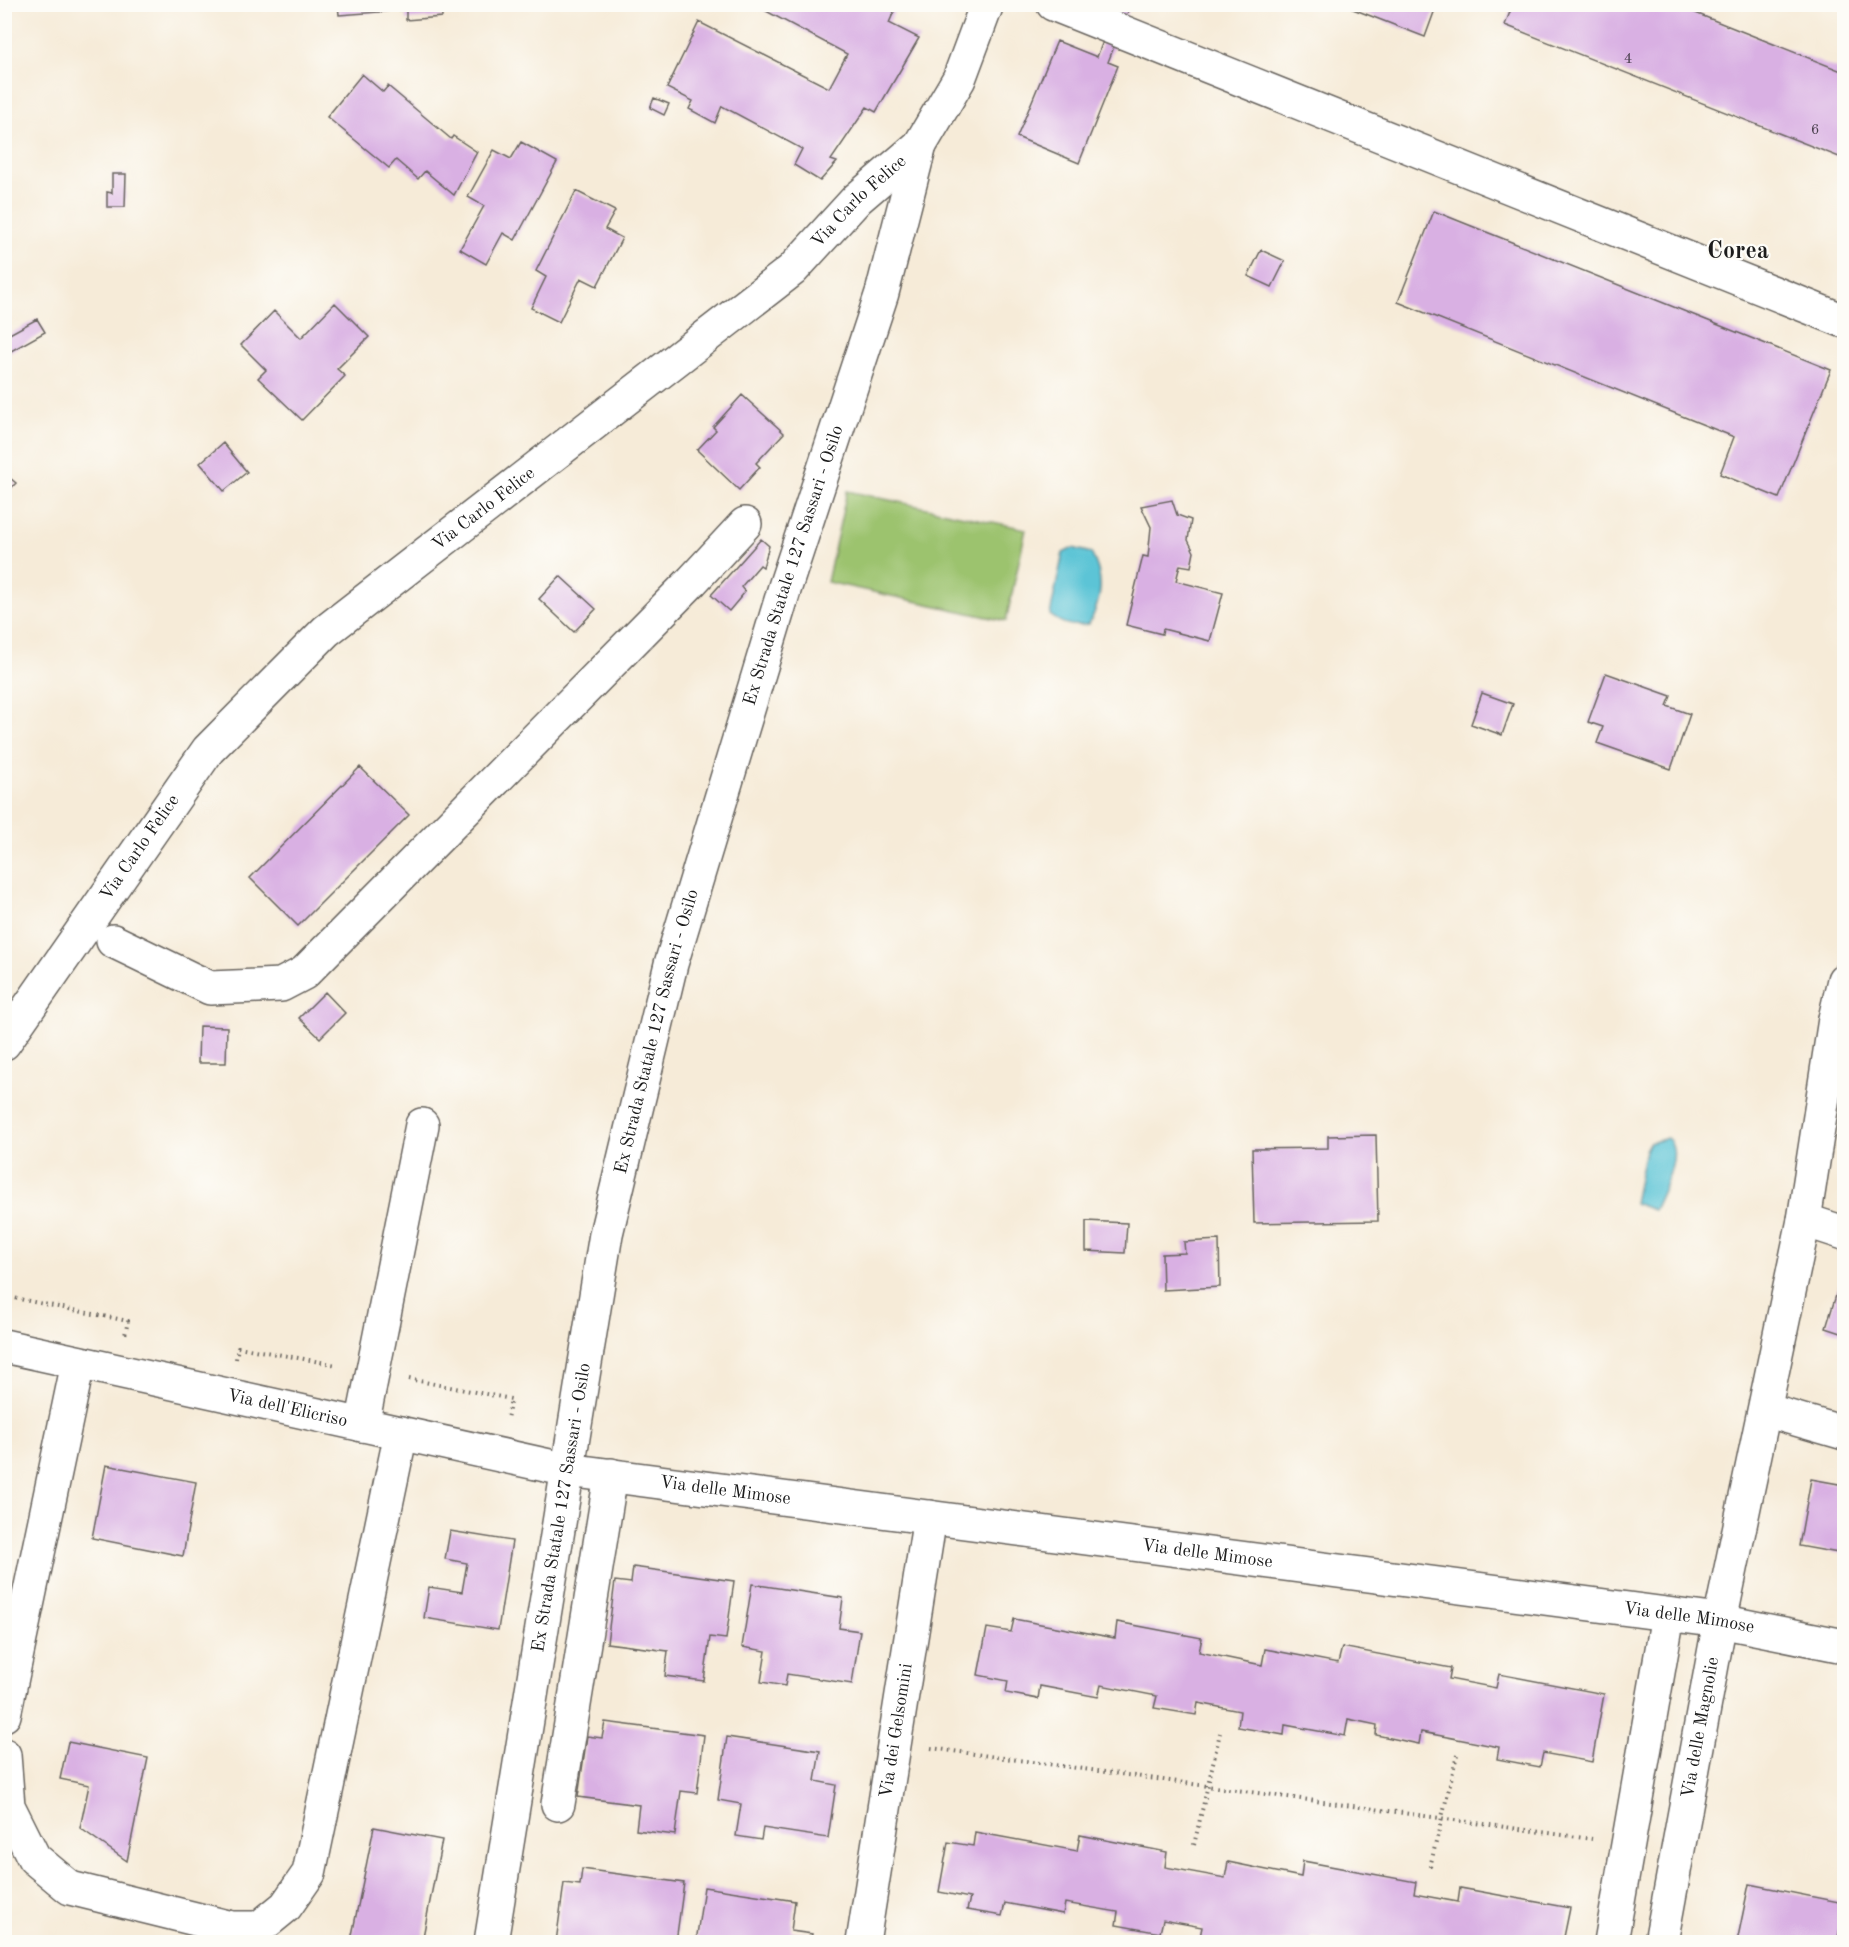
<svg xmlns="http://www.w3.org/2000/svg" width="1849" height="1947" viewBox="0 0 1849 1947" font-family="'Old Standard TT',serif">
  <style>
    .green { fill: #9cc36e; stroke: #5c7045; stroke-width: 1.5 }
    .water { fill: #5bc4d6; stroke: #3c7079; stroke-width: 1.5 }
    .building { fill: #d9b0e3 }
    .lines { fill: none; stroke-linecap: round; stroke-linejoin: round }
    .minor-casing { stroke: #68645e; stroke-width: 36 }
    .major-casing { stroke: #68645e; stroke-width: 36 }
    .path { stroke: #68645e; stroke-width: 4; stroke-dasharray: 1.5 4.5; stroke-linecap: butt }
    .minor { stroke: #fff; stroke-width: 33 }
    .major { stroke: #fff; stroke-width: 33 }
    .labels { text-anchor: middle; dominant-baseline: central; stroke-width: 4.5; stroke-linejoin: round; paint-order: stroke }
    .number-label { font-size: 15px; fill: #4b414e }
    .street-label { font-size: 18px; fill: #1c1c1c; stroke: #fdfcf7 }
    .district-label { font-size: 24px; font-weight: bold; fill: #1c1c1c; stroke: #fdfcf7 }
  </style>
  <rect width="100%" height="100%" fill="#fdfcf7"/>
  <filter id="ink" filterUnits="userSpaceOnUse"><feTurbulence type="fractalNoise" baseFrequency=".0167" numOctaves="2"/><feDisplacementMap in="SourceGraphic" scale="12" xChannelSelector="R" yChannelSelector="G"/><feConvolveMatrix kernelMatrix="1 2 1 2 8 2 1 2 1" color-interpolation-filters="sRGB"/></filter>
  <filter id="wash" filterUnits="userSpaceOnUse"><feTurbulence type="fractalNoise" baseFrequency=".008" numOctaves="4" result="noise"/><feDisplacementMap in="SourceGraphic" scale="24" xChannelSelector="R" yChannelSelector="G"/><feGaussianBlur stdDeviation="1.35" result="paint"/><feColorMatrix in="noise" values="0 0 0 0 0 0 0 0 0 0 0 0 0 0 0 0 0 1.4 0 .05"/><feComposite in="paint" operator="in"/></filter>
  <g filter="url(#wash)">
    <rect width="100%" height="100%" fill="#f6ebd8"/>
    <path class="green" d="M847,491l179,38 -20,92 -179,-39z"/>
    <path class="water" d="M1073,548l18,5c14,25 11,46 -2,71 -17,3 -26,1 -39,-9l13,-62z
      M1667,1138c18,13 -6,56 -13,72l-20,-7 11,-53 4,-7z"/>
    <g id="blocks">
      <path class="building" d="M338,4h103l1,13 -36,3v-10l-67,5z
        M753,4h139l4,3 -7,16 30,15 -43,74 -9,-5 -36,53 6,2 -17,19 -26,-16 8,-16 -80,-43 -7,17 -26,-14 4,-8 -26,-13 32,-66 130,66 18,-34z
        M1117,4h14l-23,58 10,4 -39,97 -62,-26 40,-96 40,16z
        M1340,4h97l-12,33z
        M1513,4h160l171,68v87l-339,-134z
        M362,74l21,18 5,-6 63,53 2,-3 24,16 -23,43 -29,-24 -7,8 -22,-19 -7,8 -62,-51z
        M654,98l15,6 -5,11 -14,-7z
        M521,142l36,20 -42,78 -12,-7 -17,31 -26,-15 24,-43 -16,-9 26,-47 17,9z
        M112,174h14l-1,33h-18v-15l5,1z
        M576,191l39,20 -10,18 17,9 -25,48 -16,-8 -22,44 -28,-14 15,-31 -10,-6z
        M1434,211l397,159 -52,128 -59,-24 14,-37 -336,-135z
        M1261,250l24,11 -13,26 -24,-11z
        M335,303l34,34 -32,32 8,7 -43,44 -44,-42 8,-8 -25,-25 33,-34 27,27z
        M37,319l8,13 -41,23v-18z
        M742,395l42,38 -28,30 4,4 -21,23 -42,-40 19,-20 -3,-3z
        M223,443l24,29 -23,19 -24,-28z
        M4,473l12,10 -12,12z
        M1172,500l5,15 14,5 -3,20 6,12 -3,15 -11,-2 -4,16 47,12 -13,48 -47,-12 -1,5 -36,-9 17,-69 5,1 3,-30 -10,-21z
        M761,539l8,7 -6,21 -3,-2 -19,22 4,5 -16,19 -18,-16z
        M560,576l36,33 -22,23 -35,-33z
        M1606,673l65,23 -4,10 23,8 -19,55 -74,-26 6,-16 -15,-5z
        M1482,693l31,11 -11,31 -31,-11z
        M360,767l49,48 -111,111 -48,-48z
        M325,992l20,21 -25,25 -21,-20z
        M199,1026l28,1 -1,36h-28z
        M1376,1135l2,86 -124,2 -2,-74 76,-1v-12z
        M1086,1221l41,2 -2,30 -39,-2z
        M1219,1240l1,47 -57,3 -1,-36 23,-1 -1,-11z
        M1840,1282l4,2v50l-18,-6z
        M106,1465l90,17 -13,74 -91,-18z
        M1811,1479l33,6v69l-45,-8z
        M450,1531l62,10 -14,89 -74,-12 5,-31 33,5 5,-29 -22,-4z
        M633,1567l101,14 -8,58 -16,-2 -6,44 -39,-5 3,-25 -61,-8 8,-62 16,2z
        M752,1584l91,14 -4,30 21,3 -8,53 -65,-10 -2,12 -24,-4 5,-31 -24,-4z
        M1014,1619l101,19 2,-16 85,16 -3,14 63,13 3,-16 73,14 4,-16 109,21 -2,11 47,9 3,-14 105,20 -12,68 -49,-9 -3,14 -43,-8 2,-12 -78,-15 -2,12 -43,-9 1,-10 -29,-6 -3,17 -60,-11 -1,10 -46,-8 2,-16 -42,-8 -2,12 -42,-7 3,-12 -56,-11 -3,12 -58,-11 -2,13 -32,-6 2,-12 -30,-6 9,-47 24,4z
        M605,1722l99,13 -7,58 -16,-2 -6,44 -39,-5 3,-25 -61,-8 9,-61 15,2z
        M727,1737l93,14 -5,30 21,4 -8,53 -65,-10 -2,12 -25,-4 5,-32 -23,-4z
        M68,1742l80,16 -21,103 -47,-33 9,-43 -29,-6z
        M374,1827l68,13 -20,102 -71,-2z
        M975,1832l102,19 3,-16 87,17 -2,15 60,11 3,-16 73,15 2,-16 113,21 -2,12 44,8 2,-14 110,20 -7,34h-225l-26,-5 -1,5h-112l3,-15 -39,-7 -3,13 -44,-8 2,-13 -53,-9 -2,11 -58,-11 -3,13 -35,-6 3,-12 -31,-6 9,-50 25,4z
        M582,1869l102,14 -8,59 -16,-2v2h-104l8,-59 16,2z
        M1749,1884l95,19v18l-3,2 -4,19h-100z
        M704,1887l91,14 -4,30 21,3 -1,8h-115z"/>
    </g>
  </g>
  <g filter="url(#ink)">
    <use href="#blocks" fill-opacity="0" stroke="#68645e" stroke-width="1.5"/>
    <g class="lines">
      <g class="minor-casing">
        <g id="minor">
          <path d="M1053,4l791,317"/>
          <path d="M113,941l97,47 71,-3 23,-12 388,-392 53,-57"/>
          <path d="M1835,1019l9,-39"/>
          <path d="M1804,1220l40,13"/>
          <path id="s1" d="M4,1346l564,124 1152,151 124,25"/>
          <path d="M1765,1410l79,23"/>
          <path d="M362,1425l60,-300"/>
          <path d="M4,1715l74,-352"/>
          <path d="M4,1755l4,51 26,52 36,30 162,40h27l27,-22 23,-33 92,-440"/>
          <path d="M558,1804l53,-329"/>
          <path id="s2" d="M491,1942l115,-708 65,-270 114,-377 97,-294 38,-148"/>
          <path id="s3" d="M863,1942l67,-425"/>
          <path d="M1611,1942l57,-327"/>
          <path id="s4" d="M1661,1942l59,-321 84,-401 31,-201 9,3"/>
        </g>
      </g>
      <g class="major-casing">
        <g id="major">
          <path id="s5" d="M4,1043l204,-293 118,-119 466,-361 65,-71 63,-54 39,-66 28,-75"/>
        </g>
      </g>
      <path class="path" d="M4,1296l124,25 -3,14
        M236,1359l2,-12 99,18
        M409,1379l102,20 -4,20
        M931,1748l661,91
        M1194,1845l26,-112
        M1430,1867l27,-112"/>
      <use href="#minor" class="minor"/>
      <use href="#major" class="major"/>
    </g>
  </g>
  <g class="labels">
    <g class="number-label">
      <text x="1628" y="59">4</text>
      <text x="1815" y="130">6</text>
    </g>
    <g class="street-label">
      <text stroke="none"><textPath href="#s5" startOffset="1210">Via Carlo Felice</textPath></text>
      <text stroke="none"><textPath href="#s5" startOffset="724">Via Carlo Felice</textPath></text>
      <text stroke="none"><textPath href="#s2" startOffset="1412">Ex Strada Statale 127 Sassari - Osilo</textPath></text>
      <text stroke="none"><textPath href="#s5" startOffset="238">Via Carlo Felice</textPath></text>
      <text stroke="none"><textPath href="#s2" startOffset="926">Ex Strada Statale 127 Sassari - Osilo</textPath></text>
      <text stroke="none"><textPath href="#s1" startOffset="290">Via dell'Elicriso</textPath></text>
      <text stroke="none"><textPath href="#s1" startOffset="736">Via delle Mimose</textPath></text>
      <text stroke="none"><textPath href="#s2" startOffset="440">Ex Strada Statale 127 Sassari - Osilo</textPath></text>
      <text stroke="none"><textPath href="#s1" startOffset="1222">Via delle Mimose</textPath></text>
      <text stroke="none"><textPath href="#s1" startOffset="1708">Via delle Mimose</textPath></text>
      <text stroke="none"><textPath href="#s4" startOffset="218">Via delle Magnolie</textPath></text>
      <text stroke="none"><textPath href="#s3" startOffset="214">Via dei Gelsomini</textPath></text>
    </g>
    <g class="district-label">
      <text x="1738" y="252">Corea</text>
    </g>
  </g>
  <rect width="1849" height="1947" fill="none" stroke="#fdfcf7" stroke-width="24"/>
</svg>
